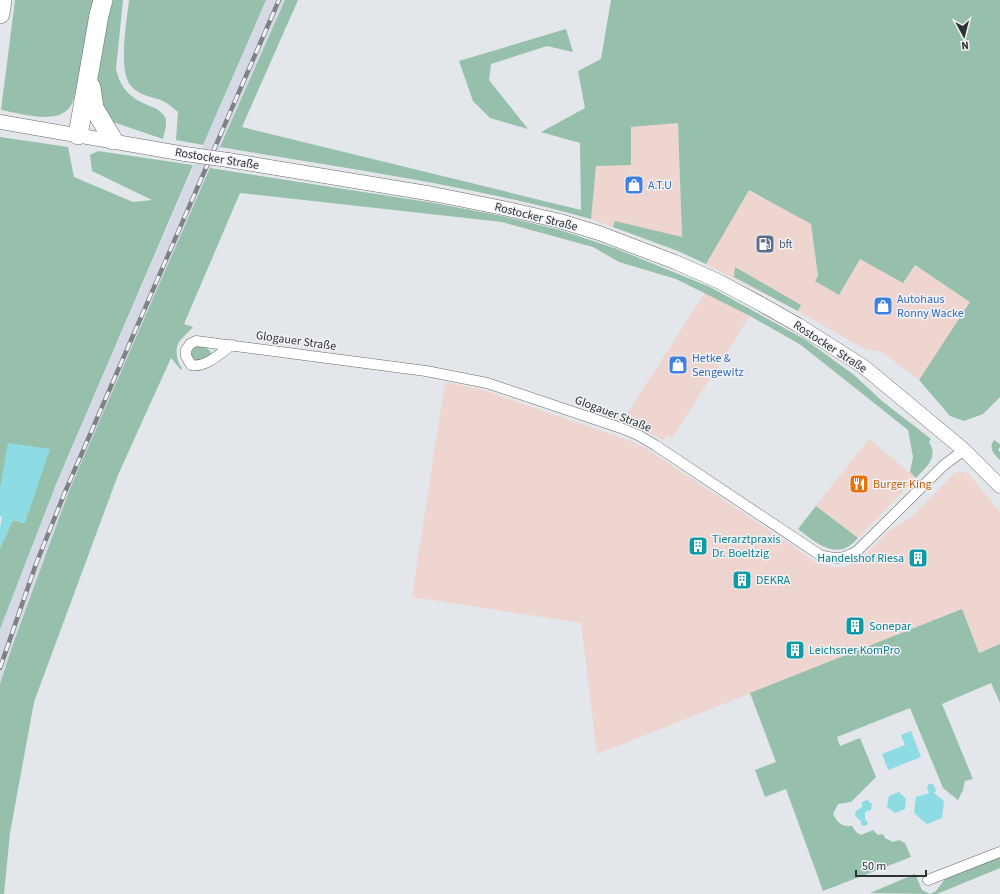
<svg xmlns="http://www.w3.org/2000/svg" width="1000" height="894" viewBox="0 0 1000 894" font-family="'Source Sans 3',sans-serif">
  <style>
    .commercial { fill: #efd5cf }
    .built { fill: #d4d9e4 }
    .green { fill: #96c0ab }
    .water { fill: #8ddbe3 }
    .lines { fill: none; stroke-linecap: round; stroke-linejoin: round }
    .street-casing { stroke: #686a6d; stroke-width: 11 }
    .secondary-casing { stroke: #686a6d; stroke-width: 15 }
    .highway-casing { stroke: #686a6d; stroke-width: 20 }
    .street { stroke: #fff; stroke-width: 10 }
    .secondary { stroke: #fff; stroke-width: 14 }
    .highway { stroke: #fff; stroke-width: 19 }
    .rail-casing { stroke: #7f8184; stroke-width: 4.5 }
    .rail { stroke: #f1f3f7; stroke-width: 3; stroke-dasharray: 9; stroke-linecap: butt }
    .secondary-bridge-casing { stroke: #686a6d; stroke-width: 15; stroke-linecap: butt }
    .secondary-bridge { stroke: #fff; stroke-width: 14 }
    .labels { text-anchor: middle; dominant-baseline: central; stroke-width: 3; stroke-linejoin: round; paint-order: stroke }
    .street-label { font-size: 12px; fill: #303133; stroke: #f1f3f7 }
    .shop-label { font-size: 12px; fill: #366cbe; stroke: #f1f3f7; text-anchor: start }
    .service-label { font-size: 12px; fill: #4e5e75; stroke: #f1f3f7; text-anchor: start }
    .food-label { font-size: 12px; fill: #c56008; stroke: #f1f3f7; text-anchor: start }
    .culture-label { font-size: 12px; fill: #0d838f; stroke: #f1f3f7; text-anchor: start }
  </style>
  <rect width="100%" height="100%" fill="#e3e6ea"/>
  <path class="commercial" d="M678,123l4,115 -4,13 -87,-32 5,-53 35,-39z
    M748,190l63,34 7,52 -3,5 24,14 21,-36 43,24 11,-18 57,37 -52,78 -37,-28 -20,-4 -64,-37 -92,-47z
    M705,293l45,23 -78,122 -5,-3 -4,5 -40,-20z
    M445,382l35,7 148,51 16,7 143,95 28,20 18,5h12l11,-4 11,-10 22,-23h2l23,-15 40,-42 6,-1 8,1 32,39v132l-21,9 -18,-43 -364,144 -16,-131 -169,-26z
    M869,439l47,39 -58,60 -42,-32z"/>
  <path class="built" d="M266,0h19l-216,491 -57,156 -12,37v-55l27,-74 29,-71z"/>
  <path class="green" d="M15,0h78l-17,91c-2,6 -3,14 -9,19 -14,14 -48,3 -66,0z
    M109,0h14l-7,69c3,14 10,25 23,32 9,5 21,7 26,16 3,6 -1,16 -2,22l-50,-17 -5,-5 -5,-7 -6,-22 1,-15z
    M129,0h137l-63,145 -27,-5 2,-28c-5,-4 -10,-9 -15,-11 -10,-4 -22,-5 -31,-14 -15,-14 -5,-67 -3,-87z
    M285,0h13l-56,127 339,83 -1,-67 -39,-11 44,-24 -7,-37 23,-12 10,-59h389v397l-17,17 -19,7 -14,-5 -31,-36 51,-78 -55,-37 -12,18 -43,-24 -21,36 -24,-14 3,-5 -7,-52 -62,-34 -43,74 -28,-13 -65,-24 2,-6 67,16 -4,-114 -47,4v38l-35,1 -5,53c-121,-34 -247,-51 -371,-72z
    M566,29l7,23 -26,-6 -56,18 -2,16 39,49 -38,-11 -17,-17 -14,-40z
    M0,137l68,10 6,30 59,25 19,-2 -60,-29 -2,-16 8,-4 95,14 -137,319 -56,145v-81l13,-28 11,3 -24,-35z
    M210,168l224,35 68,13 58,14 57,19 93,38 96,53 48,35 28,26 49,38 -2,3c10,16 -3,25 -13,36l-6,-6 3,-15 -5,-27 -107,-85 -51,-29 -74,-37 -57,-17 -26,-15 -91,-25 -262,-29 -56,131 9,3c-4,5 -12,11 -15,17 -3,7 -1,18 4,24l-1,2 -10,-12 -53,117 -84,227 -24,131 -6,61h-4v-210l12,-37 57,-156z
    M735,267l66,38 -3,6 -64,-34z
    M198,346l9,2 4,4c-3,6 -10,10 -17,8 -4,-6 -4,-11 4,-14z
    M994,440l6,4v3l-2,3 2,2v8c-6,-6 -12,-11 -6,-20z
    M816,506l42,32c-4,4 -9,9 -15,11 -17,4 -33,-11 -45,-20z
    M962,609l17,44 21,-9v59l-9,-20 -49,21 31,75 -8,2 -2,9 -5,10 -15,-12 -33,-80 -73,29 3,9 20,-8 16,39 -25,25 -13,2 -5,10c4,8 8,13 19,12l4,6 5,3 12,-5 5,5 5,-1 2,4 8,4 6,-2 6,3 6,14 -88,34 -37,-102 -21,8 -10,-27 21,-8 -26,-69z
    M1000,857v11l-63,26 -67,-1 45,-19 7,16 8,4 6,-3 9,-12z"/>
  <path class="water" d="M8,443l42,6 -25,74 -12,-3 -13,28v-20l2,-11 -2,-1v-28z
    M911,731l10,26 -33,13 -6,-16 23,-9 -4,-10z
    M929,784h4l3,6 -2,3 10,8 -2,17 -15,6 -13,-11 2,-16 13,-4 -2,-6z
    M899,792l7,7 -1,10 -10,4 -8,-6 2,-11z
    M867,800l5,4 -1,6 -6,2v8l3,2 -1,3 -4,1 -2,-2v-3l-6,-5 1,-5 6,-4v-5z"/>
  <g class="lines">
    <g class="street-casing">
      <path id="street" d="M232,345c-12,8 -26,23 -41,20l-5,-9v-6l4,-6 6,-3 230,30 61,12 134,45 17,7 17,10 165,110c15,4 23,5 37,-4l87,-86 20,-15
        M928,880l72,-28"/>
    </g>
    <g class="secondary-casing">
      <path id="secondary" d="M0,122l185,32
        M228,160l205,34 70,14 57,13 39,12 76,29 43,19 43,23 37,21 66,42 100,83 36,36"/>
    </g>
    <g class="highway-casing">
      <path id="highway" d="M0,14l2,-14
        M91,87l3,21 19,32
        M78,135l21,-120 4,-15"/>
    </g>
    <use href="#street" class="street"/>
    <use href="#secondary" class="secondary"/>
    <use href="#highway" class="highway"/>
    <g class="rail-casing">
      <path id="rail" d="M0,668l36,-104 29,-72 214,-492"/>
    </g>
    <use href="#rail" class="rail"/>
    <g class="secondary-bridge-casing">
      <path id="secondary-bridge" d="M185,154l43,6"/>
    </g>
    <use href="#secondary-bridge" class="secondary-bridge"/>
  </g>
  <defs>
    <g id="shop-square" transform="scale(1)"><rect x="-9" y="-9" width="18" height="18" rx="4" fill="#3f7fe0" stroke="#f1f3f7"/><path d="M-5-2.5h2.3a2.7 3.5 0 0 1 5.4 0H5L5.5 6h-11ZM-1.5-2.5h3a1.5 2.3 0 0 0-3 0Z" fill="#fff"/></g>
    <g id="fuel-square" transform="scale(1)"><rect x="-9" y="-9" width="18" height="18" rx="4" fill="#5c6f8a" stroke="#f1f3f7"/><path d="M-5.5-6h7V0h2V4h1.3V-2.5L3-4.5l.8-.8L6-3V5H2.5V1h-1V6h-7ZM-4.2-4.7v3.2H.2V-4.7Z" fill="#fff"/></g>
    <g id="restaurant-square" transform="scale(1)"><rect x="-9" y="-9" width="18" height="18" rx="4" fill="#e8710a" stroke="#f1f3f7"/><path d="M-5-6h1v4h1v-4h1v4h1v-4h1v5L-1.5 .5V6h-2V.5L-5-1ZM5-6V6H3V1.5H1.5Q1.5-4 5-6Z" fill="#fff"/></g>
    <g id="building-square" transform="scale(1)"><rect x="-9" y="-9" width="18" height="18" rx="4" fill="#0f9aa8" stroke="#f1f3f7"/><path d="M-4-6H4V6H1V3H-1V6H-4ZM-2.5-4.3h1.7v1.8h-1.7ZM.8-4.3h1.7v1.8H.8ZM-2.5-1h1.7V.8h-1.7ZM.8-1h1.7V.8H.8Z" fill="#fff"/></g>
  </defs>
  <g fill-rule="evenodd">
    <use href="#shop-square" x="634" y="185"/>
    <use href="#fuel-square" x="765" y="244"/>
    <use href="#shop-square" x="883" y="306"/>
    <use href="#shop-square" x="678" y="365"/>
    <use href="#restaurant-square" x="859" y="484"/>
    <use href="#building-square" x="698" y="546"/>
    <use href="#building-square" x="918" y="558"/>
    <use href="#building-square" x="742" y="580"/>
    <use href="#building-square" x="855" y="626"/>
    <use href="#building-square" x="795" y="650"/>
  </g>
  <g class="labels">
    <g class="street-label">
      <text transform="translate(217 159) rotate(9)">Rostocker Straße</text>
      <text transform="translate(536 217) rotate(14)">Rostocker Straße</text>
      <text transform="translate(296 341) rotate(8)">Glogauer Straße</text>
      <text transform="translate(830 347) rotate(33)">Rostocker Straße</text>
      <text transform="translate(613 414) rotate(21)">Glogauer Straße</text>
    </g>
    <g class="shop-label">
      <text x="648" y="185">A.T.U</text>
      <text x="897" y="299">Autohaus<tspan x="897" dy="14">Ronny Wacke</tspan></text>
      <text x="692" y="358">Hetke &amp;<tspan x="692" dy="14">Sengewitz</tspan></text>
    </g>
    <g class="service-label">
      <text x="779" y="244">bft</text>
    </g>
    <g class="food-label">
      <text x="873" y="484">Burger King</text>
    </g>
    <g class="culture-label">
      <text x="712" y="539">Tierarztpraxis<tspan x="712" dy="14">Dr. Boeltzig</tspan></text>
      <text x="904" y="558" text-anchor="end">Handelshof Riesa</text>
      <text x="756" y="580">DEKRA</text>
      <text x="869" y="626">Sonepar</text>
      <text x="809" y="650">Leichsner KomPro</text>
    </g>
  </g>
  <g transform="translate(964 36) rotate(173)" stroke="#f1f3f7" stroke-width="3" paint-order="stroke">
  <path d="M0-3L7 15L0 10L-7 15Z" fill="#303133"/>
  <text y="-6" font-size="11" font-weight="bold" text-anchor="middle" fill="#303133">N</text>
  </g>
  <path d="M856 870v6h70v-6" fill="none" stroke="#303133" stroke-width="2"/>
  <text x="862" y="870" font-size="12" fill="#303133" stroke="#f1f3f7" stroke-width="3" paint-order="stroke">50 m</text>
</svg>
